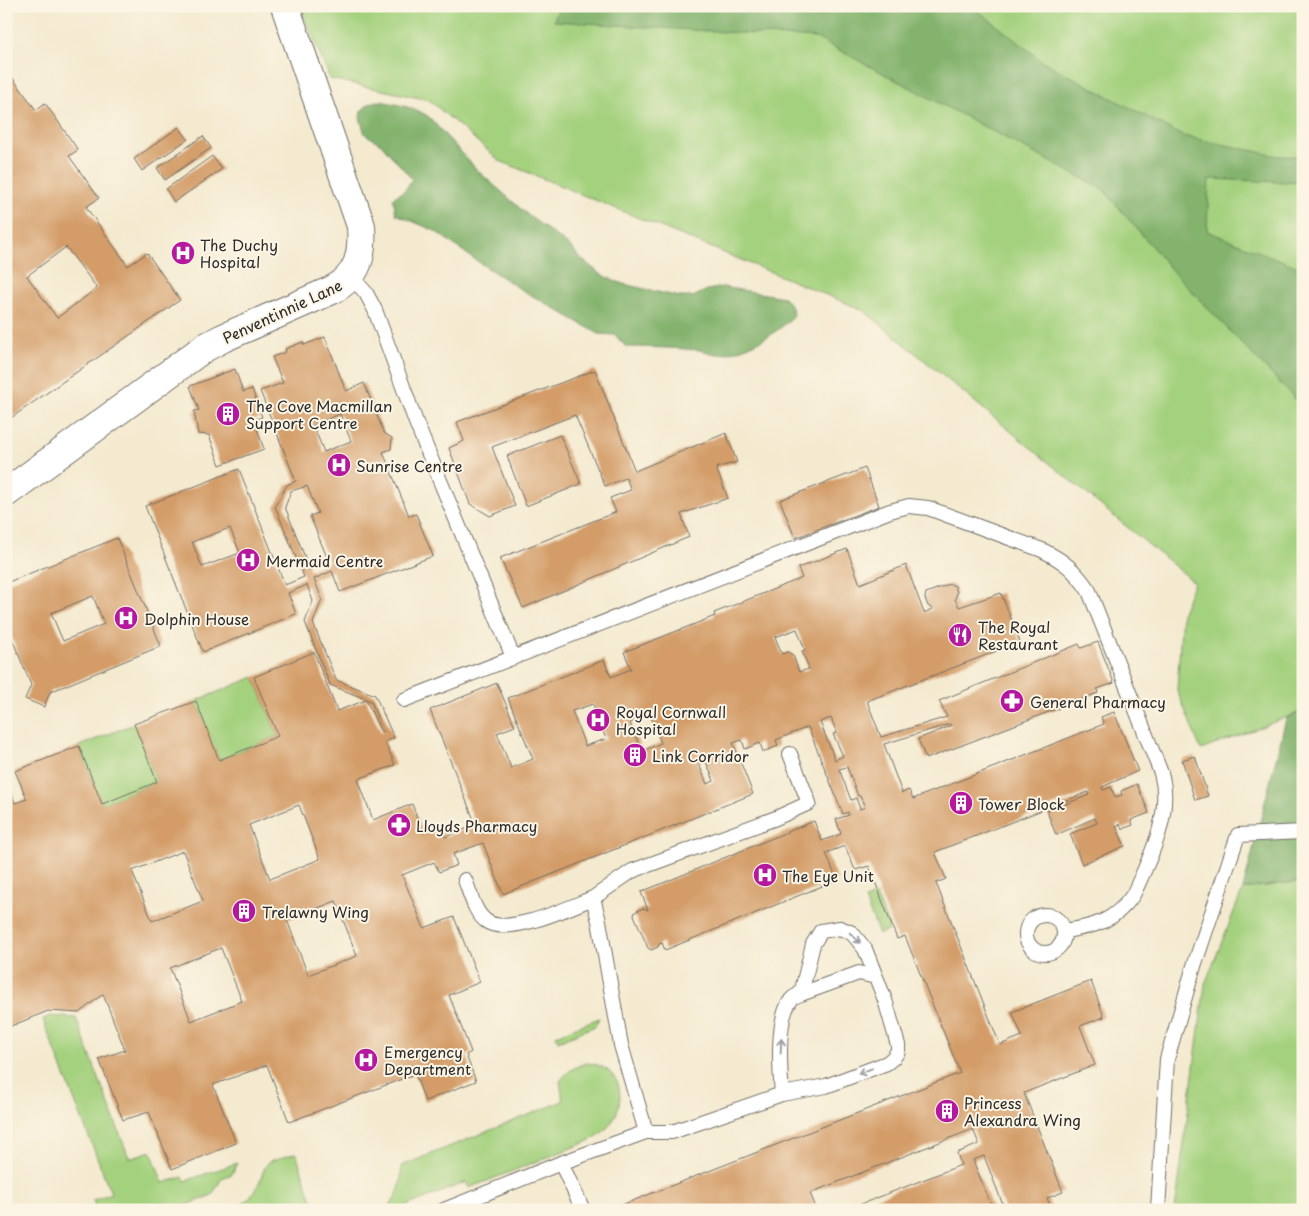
<svg xmlns="http://www.w3.org/2000/svg" width="1309" height="1216" viewBox="0 0 1309 1216" font-family="'Playpen Sans',sans-serif">
  <style>
    .green { fill: #a4d17e; stroke: #687e54 }
    .forest { fill: #83b36d; stroke: #576f4c }
    .building { fill: #d39c67; fill-rule: evenodd }
    .lines { fill: none; stroke-linecap: round; stroke-linejoin: round }
    .lane-casing { stroke: #716e65; stroke-width: 16 }
    .street-casing { stroke: #716e65; stroke-width: 30 }
    .lane { stroke: #fff; stroke-width: 14 }
    .street { stroke: #fff; stroke-width: 28 }
    .oneway { stroke: #a0a0a0 }
    .labels { text-anchor: middle; dominant-baseline: central; stroke-width: 4; stroke-linejoin: round; paint-order: stroke }
    .poi-label { font-size: 15px; fill: #2b2b2b; stroke: #fcf5e5; text-anchor: start }
    .street-label { font-size: 15px; fill: #2b2b2b; stroke: #fcf5e5 }
  </style>
  <rect width="100%" height="100%" fill="#fcf5e5"/>
  <filter id="ink" filterUnits="userSpaceOnUse"><feTurbulence type="fractalNoise" baseFrequency=".02" numOctaves="2"/><feDisplacementMap in="SourceGraphic" scale="10" xChannelSelector="R" yChannelSelector="G"/><feConvolveMatrix kernelMatrix="1 2 1 2 8 2 1 2 1" color-interpolation-filters="sRGB"/></filter>
  <filter id="wash" filterUnits="userSpaceOnUse"><feTurbulence type="fractalNoise" baseFrequency=".0096" numOctaves="4" result="noise"/><feDisplacementMap in="SourceGraphic" scale="20" xChannelSelector="R" yChannelSelector="G"/><feGaussianBlur stdDeviation="1.12" result="paint"/><feColorMatrix in="noise" values="0 0 0 0 0 0 0 0 0 0 0 0 0 0 0 0 0 1.4 0 .05"/><feComposite in="paint" operator="in"/></filter>
  <g filter="url(#wash)">
    <rect width="100%" height="100%" fill="#f4ead0"/>
    <path class="green" d="M300,6h1003v705l-102,39 -24,-60 5,-78 12,-30 -331,-272 -363,-149 -71,-61 -99,-21z
      M254,677l24,59 -59,24 -23,-59z
      M134,724l23,58 -55,22 -23,-58z
      M1303,881v329h-128l30,-226 38,-95z
      M876,895l14,35 -11,4 -14,-34z
      M49,1016l27,2 53,140 22,-7 12,32 20,-6 2,4 52,-18 -5,11 -10,4 -10,17 -37,15h-89l9,-4 -2,-6 18,-7 -68,-173z
      M599,1018l-4,8 -37,15 -2,-6z
      M587,1063c33,3 41,33 25,59 -7,10 -18,17 -28,21l-115,45 -3,-6 -70,28h-10c13,-14 16,-26 15,-44l162,-65 -3,-20c8,-10 15,-15 27,-18z
      M296,1153l15,45 9,12h-84l14,-13 9,-14 6,-16 5,-6z"/>
    <path class="forest" d="M559,6h413l70,55 141,75 95,20h25v25l-22,1 -72,-3 -2,52 96,38v138l-128,-133 -71,-84 -288,-152 -262,-17z
      M377,101c18,2 36,6 51,15l51,56 50,44 42,31 10,12 21,16 21,9 57,13h13l14,-7 16,-3 61,10 8,10 1,9c-15,18 -48,35 -71,38 -7,1 -15,-3 -23,-4 -24,-2 -48,-3 -73,-3l-11,-12 -16,-1 -82,-47 -46,-30 -36,-26 -39,-17 -3,-16 12,-8 7,-11 -31,-35 -16,-10 -5,-16 1,-7 8,-7z
      M1303,711v170l-60,8 43,-170z"/>
    <g id="blocks">
      <path class="building" d="M6,69l30,41 9,-7 33,47 -9,6 30,42 -13,9 42,59 19,-13 33,47 -172,120 -2,-3v-61l4,-3 -4,-6zM66,247l31,41 -40,30 -30,-42z
        M179,127l9,12 -46,32 -8,-12z
        M203,136l8,12 -46,32 -8,-12z
        M212,156l10,13 -48,33 -8,-13z
        M325,337l21,54 18,-8 20,50 8,5 -1,11 -8,3 26,64 7,-2 17,42 -93,36 -8,-21 -18,8 8,20 -9,24 23,57 39,15 19,43 -9,4 10,23 -37,14 15,41 39,-16 11,29 18,-7 4,11 31,-12 -46,-115 67,-27 18,43 -18,7 14,35 22,-9 -25,-61 96,-38 7,17 20,-8 -7,-17 91,-36 -1,-3 88,-35 -4,-10 49,-19 13,35 46,-19 18,48 9,-4 -5,-3 -3,-8 1,-5 24,-9 5,2 2,7 -2,6 4,8 42,-14 19,49 -153,59 14,36 66,-20 -8,-16 140,-57 2,4 17,-6 16,41 -17,6 1,4 -172,66 -8,-20 33,-13 -1,-2 -66,20 18,49 7,-3 4,9 191,-75 -3,-7 13,-5 24,59 -36,16 1,3 8,-3 4,10 7,-2 -1,-4 16,-7 12,29 -18,7 2,5 -11,4 -2,-5 -4,2 9,20 -43,18 -12,-30 27,-11 -2,-5 -39,17 -9,-24 42,-16 -1,-3 -153,60 11,27 -10,4 64,162 22,-9 -10,-24 79,-31 13,36 -24,9 15,39 -71,28 39,99 -16,6 5,12h-47l-21,-54 -11,4 20,50h-147l115,-45 -4,-12 22,-9 -6,-15 -163,64 7,17h-193l-2,-5 338,-132 -55,-137 -8,3 -28,-73 -14,4 -10,-24 -19,7 11,27 -172,70 -3,-7 -3,1 -1,3 -7,3 -3,-2 -14,-33 1,-3 8,-4 5,2 -7,-18 173,-71 8,20 19,-7 -5,-15 13,-4 -1,-3 -5,2 -35,-87 -32,13 2,6 -15,6 -3,-9 -15,6 -3,-9 -9,3 20,51 -250,100 -20,-51 -30,11 4,11 -18,7 -5,-10 -32,13 22,53 30,-11 26,65 -31,13 22,57 -5,3 10,26 -51,20 -10,-27 -126,48 -22,-57 -54,20 23,58 -64,26 -23,-57 -26,8 -24,-61 26,-9 -22,-56 -24,19 -31,-2 -42,17v-249l9,24 12,-4 -12,-28 64,-25 23,58 55,-22 -23,-58 62,-23 23,59 59,-24 -24,-59 60,-25 23,59 29,-11 15,32 2,-1 -12,-30 -41,-16 -25,-63 8,-21 -6,-16 -19,8 8,21 -93,38 -58,-146 94,-37 46,116 19,-8 -29,-71 12,-21 9,-4 -36,-90 23,-8 -11,-26 14,-5 -1,-3 18,-7 1,3zM340,414l11,27 -27,11 -11,-27zM307,486l11,27 -8,3 19,46 -19,8 -25,-63 6,-16zM230,528l10,25 -38,14 -10,-25zM797,629l8,21 -3,1 7,18 -10,3 -6,-17 -5,-3 -6,2 -7,-17zM593,704l13,35 -21,7 -13,-35zM650,715l11,28 -19,8 -12,-28zM831,718l6,15 -4,1 10,22 -8,4 -15,-38zM705,759l9,22 -7,3 -9,-22zM847,767l11,29h2l5,11 -5,2 -4,-11 -5,2 -12,-31zM299,805l21,54 -50,20 -21,-54zM183,851l20,50 -51,20 -20,-50zM336,901l21,55 -49,19 -21,-55zM221,948l21,53 -51,20 -21,-53z
        M235,369l8,23 9,-3 10,28 -8,3 10,29 -44,16 -11,-30 -11,-1 -4,-23 5,-1 -9,-24z
        M595,370l40,101 91,-38 11,29 -21,6 12,30 -47,16 8,23 -166,71 -23,-50 116,-46 -6,-14 21,-8 -5,-12 -21,8 -30,-71 -83,32 23,59 -25,10 -20,-12 -21,-56 15,-7 -7,-19z
        M560,435l21,49 -55,22 -19,-50z
        M865,468l14,38 -84,32 -15,-38z
        M117,538l44,108 -111,46 -6,15 -19,-8 6,-14 -25,-61v-41zM93,596l11,28 -41,17 -12,-28z
        M1195,756l13,40 -13,4 -13,-40z"/>
    </g>
  </g>
  <g filter="url(#ink)">
    <use href="#blocks" fill-opacity="0" stroke="#716e65" stroke-width="1"/>
    <g class="lines">
      <g class="lane-casing">
        <path id="lane" d="M351,276l15,17 9,17 42,115 96,232
          M404,700l486,-189 19,-5 19,2 114,42c22,11 33,20 47,41l72,182c12,41 -11,85 -28,122 -18,26 -39,32 -69,36
          M465,880c5,12 9,32 21,41 21,16 84,-14 107,-23l6,23 22,124 25,87
          M593,898l39,-27 144,-53 33,-15 -19,-49
          M1026 934a19 19 0 1 1 38 0a19 19 0 1 1-38 0Z
          M801,994l58,-21 17,4
          M561,1163l22,47
          M444,1210l117,-47 85,-31h26l110,-38 44,-8 61,-23 7,-6 4,-6v-6l-13,-45 -20,-51 -13,-16 -12,-5 -19,3 -8,13 -12,50c-3,1 -8,3 -10,6 -15,19 -11,71 -9,94
          M1158,1210l9,-151 27,-93 44,-131 65,-3"/>
      </g>
      <g class="street-casing">
        <path id="street" d="M6,493l198,-145 19,-10 109,-48c27,-14 31,-36 29,-64l-76,-220"/>
      </g>
      <use href="#lane" class="lane"/>
      <use href="#street" class="street"/>
    </g>
    <defs><path id="oneway-shaft" d="M-6 0H5M1.5-3L5.5 0L1.5 3" fill="none" stroke-width="1.6" stroke-linecap="round" stroke-linejoin="round" transform="scale(1.25)"/></defs>
    <g class="oneway">
      <use href="#oneway-shaft" transform="translate(855 938) rotate(45)"/>
      <use href="#oneway-shaft" transform="translate(781 1046) rotate(-87)"/>
      <use href="#oneway-shaft" transform="translate(865 1071) rotate(159)"/>
    </g>
  </g>
  <defs>
    <g id="hospital-disc" transform="scale(1.25)"><circle r="9.5" fill="#b5179e" stroke="#fcf5e5"/><path d="M-5-5h3v3.5h4V-5h3V5h-3V1.5h-4V5h-3Z" fill="#fff"/></g>
    <g id="building-disc" transform="scale(1.25)"><circle r="9.5" fill="#b5179e" stroke="#fcf5e5"/><path d="M-4-6H4V6H1V3H-1V6H-4ZM-2.5-4.3h1.7v1.8h-1.7ZM.8-4.3h1.7v1.8H.8ZM-2.5-1h1.7V.8h-1.7ZM.8-1h1.7V.8H.8Z" fill="#fff"/></g>
    <g id="restaurant-disc" transform="scale(1.25)"><circle r="9.5" fill="#b5179e" stroke="#fcf5e5"/><path d="M-5-6h1v4h1v-4h1v4h1v-4h1v5L-1.5 .5V6h-2V.5L-5-1ZM5-6V6H3V1.5H1.5Q1.5-4 5-6Z" fill="#fff"/></g>
    <g id="pharmacy-disc" transform="scale(1.25)"><circle r="9.5" fill="#b5179e" stroke="#fcf5e5"/><path d="M-2-6h4v4h4v4h-4v4h-4v-4h-4v-4h4Z" fill="#fff"/></g>
  </defs>
  <g fill-rule="evenodd">
    <use href="#hospital-disc" x="183" y="253"/>
    <use href="#building-disc" x="228" y="414"/>
    <use href="#hospital-disc" x="339" y="465"/>
    <use href="#hospital-disc" x="248" y="560"/>
    <use href="#hospital-disc" x="126" y="618"/>
    <use href="#restaurant-disc" x="960" y="635"/>
    <use href="#pharmacy-disc" x="1012" y="701"/>
    <use href="#hospital-disc" x="598" y="720"/>
    <use href="#building-disc" x="635" y="755"/>
    <use href="#building-disc" x="961" y="803"/>
    <use href="#pharmacy-disc" x="399" y="825"/>
    <use href="#hospital-disc" x="765" y="875"/>
    <use href="#building-disc" x="244" y="911"/>
    <use href="#hospital-disc" x="366" y="1060"/>
    <use href="#building-disc" x="947" y="1111"/>
  </g>
  <g class="labels">
    <g class="poi-label">
      <text x="200" y="244">The Duchy<tspan x="200" dy="17">Hospital</tspan></text>
      <text x="246" y="405">The Cove Macmillan<tspan x="246" dy="17">Support Centre</tspan></text>
      <text x="356" y="465">Sunrise Centre</text>
      <text x="266" y="560">Mermaid Centre</text>
      <text x="144" y="618">Dolphin House</text>
      <text x="978" y="626">The Royal<tspan x="978" dy="17">Restaurant</tspan></text>
      <text x="1030" y="701">General Pharmacy</text>
      <text x="616" y="711">Royal Cornwall<tspan x="616" dy="17">Hospital</tspan></text>
      <text x="652" y="755">Link Corridor</text>
      <text x="978" y="803">Tower Block</text>
      <text x="416" y="825">Lloyds Pharmacy</text>
      <text x="782" y="875">The Eye Unit</text>
      <text x="262" y="911">Trelawny Wing</text>
      <text x="384" y="1051">Emergency<tspan x="384" dy="17">Department</tspan></text>
      <text x="964" y="1102">Princess<tspan x="964" dy="17">Alexandra Wing</tspan></text>
    </g>
    <g class="street-label">
      <text transform="translate(282 311) rotate(-25)">Penventinnie Lane</text>
    </g>
  </g>
  <rect width="1309" height="1216" fill="none" stroke="#fcf5e5" stroke-width="25"/>
</svg>
